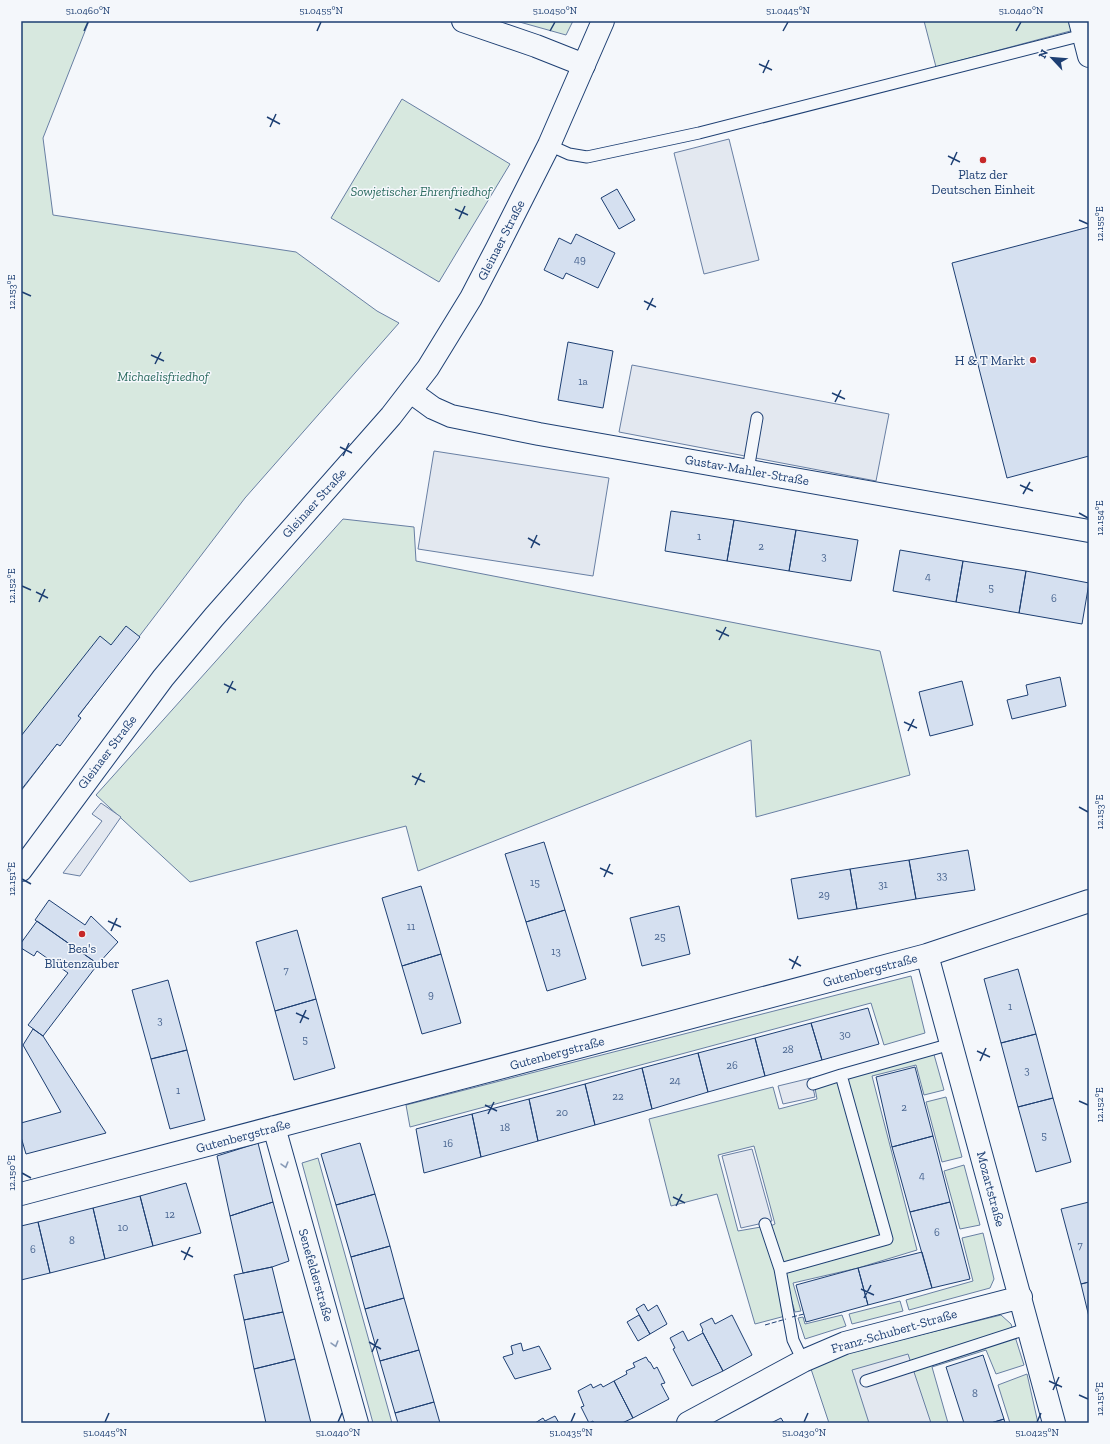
<svg xmlns="http://www.w3.org/2000/svg" width="1110" height="1444" viewBox="0 0 1110 1444" font-family="'Zilla Slab',serif">
  <style>
    .green { fill: #d7e8df; stroke: #687fa3 }
    .parking { fill: #e3e8f0; stroke: #687fa3 }
    .building { fill: #d5e0f0; stroke: #1d3f73 }
    .lines { fill: none; stroke-linecap: round; stroke-linejoin: round }
    .lane-casing { stroke: #1d3f73; stroke-width: 13 }
    .street-casing { stroke: #1d3f73; stroke-width: 24 }
    .secondary-casing { stroke: #1d3f73; stroke-width: 24 }
    .lane { stroke: #f4f7fb; stroke-width: 11 }
    .street { stroke: #f4f7fb; stroke-width: 22 }
    .secondary { stroke: #f4f7fb; stroke-width: 22 }
    .fence { stroke: #1d3f73; stroke-width: 1; stroke-dasharray: 5 2; stroke-linecap: butt }
    .oneway { stroke: #889bb7 }
    .ticks { fill: none; stroke: #1d3f73; stroke-width: 1.5 }
    .poi-dot { fill: #c62828; stroke: #f4f7fb; stroke-width: 1.5 }
    .labels { text-anchor: middle; dominant-baseline: central; stroke-width: 3; stroke-linejoin: round; paint-order: stroke }
    .number-label { font-size: 11px; fill: #4b6792 }
    .poi-label { font-size: 13px; fill: #1d3f73; stroke: #f4f7fb }
    .park-label { font-size: 13px; font-style: italic; fill: #2c6c60; stroke: #f4f7fb }
    .street-label { font-size: 13px; fill: #1d3f73; stroke: #f4f7fb }
    .neatline { fill: none; stroke: #1d3f73; stroke-width: 1.5 }
    .ticks-label { font-size: 10px; text-anchor: middle; fill: #1d3f73 }
  </style>
  <rect width="100%" height="100%" fill="#f4f7fb"/>
  <path class="green" d="M21,21h68l-46,117 10,77 243,37 81,59 22,12 -154,175 -224,293z
    M516,21h57l-7,14z
    M924,21h148l2,9 -138,37z
    M402,99l108,65 -71,118 -108,-64z
    M343,519l71,8 2,34 464,90 30,124 -154,42 -5,-77 -333,131 -12,-45 -216,56 -94,-87z
    M911,976l14,57 -41,12 -13,-42 -461,124 -4,-22z
    M933,1051l11,39 -20,5 -8,-30 -44,11 45,174 -59,18 -65,15 8,28 -6,1 -12,-41 107,-31 -45,-163z
    M838,1081l42,156 -99,29 -13,-39 7,-3 -21,-78 -36,9 20,76 23,-4 28,88 -34,9 -38,-130 -46,12 -22,-87 124,-32 6,22 38,-10 -2,-11z
    M946,1097l16,60 -20,5 -16,-60z
    M318,1158l74,265h-19l-71,-260z
    M964,1165l16,60 -20,4 -16,-58z
    M983,1233l11,46 -4,9 -81,22 -3,-10 67,-19 -11,-43z
    M900,1301l3,10 -51,13 -3,-10z
    M842,1315l4,11 -41,13 -7,-21 5,-1 2,7z
    M1001,1315l10,9 13,41 -28,9 -10,-24 -54,17 16,56h-119l-18,-54 35,-16z
    M1027,1374l11,49h-28l-12,-38z"/>
  <path class="parking" d="M729,139l30,121 -55,14 -30,-121z
    M632,365l257,49 -13,67 -257,-49z
    M434,451l175,27 -16,98 -175,-27z
    M101,803l20,14 -41,59 -17,-3 39,-52 -10,-7z
    M811,1078l4,19 -32,7 -5,-18z
    M752,1149l20,72 -31,7 -19,-72z
    M908,1354l23,69h-62l-17,-53z"/>
  <path class="building" d="M617,189l18,31 -16,9 -18,-31z
    M1089,227v229l-82,22 -55,-215z
    M576,234l39,19 -17,35 -32,-15 -3,6 -19,-9 15,-32 12,6z
    M568,342l45,9 -10,57 -45,-8z
    M671,511l63,9 -7,41 -62,-10z
    M734,520l62,10 -7,41 -62,-10z
    M796,530l62,10 -7,41 -62,-10z
    M900,550l63,11 -7,41 -63,-11z
    M963,561l63,10 -7,42 -63,-11z
    M1026,571l63,12 -7,41 -63,-11z
    M126,626l14,11 -62,79 3,2 -21,28 -3,-2 -36,46v-54l79,-100 11,9z
    M1060,677l6,29 -54,13 -5,-19 21,-5 -2,-10z
    M962,681l11,44 -43,11 -11,-44z
    M544,842l21,68 -39,12 -21,-68z
    M968,850l7,40 -59,9 -7,-39z
    M909,860l7,39 -59,10 -7,-40z
    M850,869l7,40 -59,10 -7,-40z
    M421,886l20,68 -39,12 -20,-68z
    M49,900l36,25 6,-9 27,26 -20,22 -63,-44z
    M679,906l11,48 -48,12 -12,-48z
    M565,910l21,69 -39,12 -21,-69z
    M37,921l61,43 -55,72 -15,-11 40,-52 -31,-22 -3,5 -13,-8v-5z
    M297,930l19,69 -41,12 -19,-69z
    M441,954l20,69 -39,11 -20,-68z
    M1018,969l18,65 -35,9 -17,-64z
    M168,980l19,70 -36,9 -19,-69z
    M316,999l19,69 -41,12 -19,-69z
    M868,1008l11,36 -57,16 -11,-37z
    M811,1023l11,37 -57,16 -10,-38z
    M33,1029l10,7 63,97 -80,21 -5,-17v-14l40,-11 -38,-67z
    M1036,1034l17,64 -35,9 -17,-64z
    M755,1038l10,38 -57,16 -10,-39z
    M187,1050l18,70 -35,9 -19,-70z
    M698,1053l10,39 -56,17 -10,-41z
    M915,1067l18,69 -41,11 -16,-70z
    M642,1068l10,41 -57,16 -10,-41z
    M585,1084l10,41 -57,16 -9,-42z
    M1053,1098l18,64 -35,10 -18,-65z
    M529,1099l9,42 -57,16 -9,-43z
    M472,1114l9,43 -57,16 -8,-44z
    M933,1136l17,66 -40,10 -18,-65z
    M258,1143l15,59 -43,14 -13,-60z
    M360,1143l15,51 -39,11 -15,-51z
    M186,1183l15,50 -48,13 -13,-50z
    M375,1194l15,52 -39,11 -15,-52z
    M140,1196l13,50 -48,13 -12,-51z
    M273,1202l16,59 -17,6 -29,6 -13,-57z
    M950,1202l20,77 -38,9 -22,-76z
    M1089,1202v80l-8,2 -20,-75z
    M93,1208l12,51 -55,14 -12,-51z
    M38,1222l12,51 -29,7v-54z
    M390,1246l14,52 -39,11 -14,-52z
    M922,1252l10,36 -64,17 -10,-37z
    M272,1267l11,45 -39,8 -10,-45z
    M858,1268l10,37 -62,17 -10,-37z
    M1089,1282v35l-8,-33z
    M404,1298l15,52 -39,11 -15,-52z
    M644,1304l4,7 9,-6 10,19 -17,10 -14,-25z
    M283,1312l12,47 -41,10 -10,-49z
    M639,1315l11,19 -12,7 -11,-19z
    M732,1315l20,40 -29,16 -21,-40 1,-1 -3,-6 12,-6 3,6z
    M683,1331l5,10 15,-8 20,38 -31,15 -19,-37 2,-1 -5,-10z
    M521,1343l2,8 16,-5 12,23 -36,10 -12,-22 10,-3 -2,-8z
    M419,1350l15,52 -39,11 -15,-52z
    M983,1355l21,64 -13,4h-27l-18,-56z
    M646,1357l3,5h1l4,7 3,-2 8,16 -4,1 8,15 -36,19 -19,-37 13,-7 -1,-3 9,-4 -2,-4z
    M295,1359l16,64h-45l-12,-54z
    M614,1381l19,37 -11,5h-28l-1,-2 -4,2 -8,-16 3,-1 -6,-15 13,-7 2,4 8,-4 2,3z
    M434,1402l6,21h-42l-3,-10z
    M555,1416l4,7h-24l8,-5 2,3z
    M781,1418l3,5h-13z
    M1004,1419l1,4h-14z"/>
  <g class="lines">
    <g class="lane-casing">
      <path id="lane" d="M549,145l20,9 18,3 112,-24 384,-98
        M748,470l9,-52
        M813,1084l28,-9
        M765,1224l15,45 13,71 10,21
        M780,1269l107,-30 -46,-164 110,-31
        M866,1381l163,-53"/>
    </g>
    <g class="street-casing">
      <path id="street" d="M463,21l73,25 48,19
        M1080,21l9,35
        M411,392l22,16 18,8 88,18 550,97
        M927,955l127,468
        M274,1127l83,296
        M21,1194l906,-239 162,-54
        M688,1423l115,-62 42,-18 176,-46"/>
    </g>
    <g class="secondary-casing">
      <path id="secondary" d="M21,870l142,-192 51,-61 177,-201 37,-48 43,-70 26,-50 52,-103 54,-124"/>
    </g>
    <use href="#lane" class="lane"/>
    <use href="#street" class="street"/>
    <use href="#secondary" class="secondary"/>
    <path class="fence" d="M792,1317l12,-3
      M765,1325l21,-6"/>
  </g>
  <defs><path id="oneway-chevron" d="M-2-3.5L2.5 0L-2 3.5" fill="none" stroke-width="1.6" stroke-linecap="round" stroke-linejoin="round"/></defs>
  <g class="oneway">
    <use href="#oneway-chevron" transform="translate(285 1165) rotate(74)"/>
    <use href="#oneway-chevron" transform="translate(335 1344) rotate(74)"/>
  </g>
  <path class="ticks" d="M84,31l4,-9M317,31l4,-9M550,31l5,-9M783,31l5,-9M1016,31l5,-9M759,64l13,6M763,73l6,-13M267,117l13,7M270,127l6,-13M948,156l12,6M951,165l6,-13M455,209l13,6M459,219l6,-13M1079,220l9,4M22,292l9,4M644,301l12,6M647,310l6,-12M151,355l13,6M155,364l6,-12M832,393l13,6M835,402l6,-12M340,447l12,6M343,456l6,-13M1020,485l13,6M1023,494l7,-12M1079,513l9,5M528,538l12,7M531,548l6,-13M22,586l9,4M36,592l12,6M39,602l6,-13M716,630l13,6M719,640l7,-13M224,684l12,6M227,693l6,-12M904,722l13,6M908,731l6,-12M412,776l13,6M415,785l6,-12M1079,807l9,5M600,868l13,6M604,877l6,-13M22,879l9,5M108,921l13,6M111,931l6,-13M789,959l12,7M792,969l6,-13M296,1013l13,6M300,1023l6,-13M977,1051l13,6M980,1061l6,-13M1079,1101l9,4M485,1105l12,6M488,1114l6,-12M22,1173l9,5M673,1197l12,6M676,1206l6,-12M181,1251l12,6M184,1260l6,-13M861,1289l13,6M864,1298l7,-13M369,1342l12,7M372,1352l6,-13M1049,1381l13,6M1053,1390l6,-13M1079,1395l9,4M105,1422l4,-9M338,1422l4,-9M571,1422l4,-9M804,1422l4,-9M1037,1422l4,-9"/>
  <g class="poi-dot">
    <circle cx="983" cy="160" r="4"/>
    <circle cx="1033" cy="360" r="4"/>
    <circle cx="82" cy="934" r="4"/>
  </g>
  <g class="labels">
    <g class="number-label">
      <text x="580" y="259">49</text>
      <text x="583" y="381">1a</text>
      <text x="699" y="536">1</text>
      <text x="761" y="546">2</text>
      <text x="824" y="556">3</text>
      <text x="928" y="576">4</text>
      <text x="991" y="587">5</text>
      <text x="1054" y="598">6</text>
      <text x="942" y="875">33</text>
      <text x="535" y="882">15</text>
      <text x="883" y="884">31</text>
      <text x="824" y="894">29</text>
      <text x="411" y="926">11</text>
      <text x="660" y="936">25</text>
      <text x="556" y="951">13</text>
      <text x="286" y="970">7</text>
      <text x="431" y="994">9</text>
      <text x="1010" y="1006">1</text>
      <text x="160" y="1020">3</text>
      <text x="845" y="1034">30</text>
      <text x="305" y="1039">5</text>
      <text x="788" y="1049">28</text>
      <text x="732" y="1065">26</text>
      <text x="1027" y="1070">3</text>
      <text x="675" y="1080">24</text>
      <text x="178" y="1090">1</text>
      <text x="618" y="1096">22</text>
      <text x="904" y="1107">2</text>
      <text x="562" y="1112">20</text>
      <text x="505" y="1127">18</text>
      <text x="1044" y="1135">5</text>
      <text x="448" y="1143">16</text>
      <text x="922" y="1175">4</text>
      <text x="170" y="1214">12</text>
      <text x="123" y="1227">10</text>
      <text x="937" y="1232">6</text>
      <text x="72" y="1240">8</text>
      <text x="1080" y="1245">7</text>
      <text x="33" y="1249">6</text>
      <text x="975" y="1393">8</text>
    </g>
    <g class="poi-label">
      <text x="983" y="174">Platz der<tspan x="983" dy="15">Deutschen Einheit</tspan></text>
      <text x="1025" y="360" text-anchor="end">H &amp; T Markt</text>
      <text x="82" y="948">Bea's<tspan x="82" dy="15">Blütenzauber</tspan></text>
    </g>
    <g class="park-label">
      <text x="421" y="191">Sowjetischer Ehrenfriedhof</text>
      <text x="163" y="376">Michaelisfriedhof</text>
    </g>
    <g class="street-label">
      <text transform="translate(501 240) rotate(-63)">Gleinaer Straße</text>
      <text transform="translate(747 470) rotate(10)">Gustav-Mahler-Straße</text>
      <text transform="translate(314 503) rotate(-48)">Gleinaer Straße</text>
      <text transform="translate(107 752) rotate(-53)">Gleinaer Straße</text>
      <text transform="translate(870 970) rotate(-15)">Gutenbergstraße</text>
      <text transform="translate(557 1053) rotate(-15)">Gutenbergstraße</text>
      <text transform="translate(243 1136) rotate(-15)">Gutenbergstraße</text>
      <text transform="translate(991 1189) rotate(75)">Mozartstraße</text>
      <text transform="translate(316 1275) rotate(74)">Senefelderstraße</text>
      <text transform="translate(894 1331) rotate(-16)">Franz-Schubert-Straße</text>
    </g>
  </g>
  <rect width="1110" height="1444" fill="none" stroke="#f4f7fb" stroke-width="44"/>
  <g transform="translate(1052 58) rotate(296)" stroke="#f4f7fb" stroke-width="3" paint-order="stroke">
  <path d="M0-3L7 15L0 10L-7 15Z" fill="#1d3f73"/>
  <text y="-6" font-size="11" font-weight="bold" text-anchor="middle" fill="#1d3f73">N</text>
  </g>
  <rect x="22" y="22" width="1066" height="1400" class="neatline"/>
  <g class="ticks-label">
    <text x="88" y="14">51.0460°N</text>
    <text x="321" y="14">51.0455°N</text>
    <text x="555" y="14">51.0450°N</text>
    <text x="788" y="14">51.0445°N</text>
    <text x="1021" y="14">51.0440°N</text>
    <text transform="translate(1099 224) rotate(-90)" y="4">12.155°E</text>
    <text transform="translate(11 292) rotate(-90)" y="4">12.153°E</text>
    <text transform="translate(1099 518) rotate(-90)" y="4">12.154°E</text>
    <text transform="translate(11 586) rotate(-90)" y="4">12.152°E</text>
    <text transform="translate(1099 812) rotate(-90)" y="4">12.153°E</text>
    <text transform="translate(11 879) rotate(-90)" y="4">12.151°E</text>
    <text transform="translate(1099 1105) rotate(-90)" y="4">12.152°E</text>
    <text transform="translate(11 1173) rotate(-90)" y="4">12.150°E</text>
    <text transform="translate(1099 1399) rotate(-90)" y="4">12.151°E</text>
    <text x="105" y="1436">51.0445°N</text>
    <text x="338" y="1436">51.0440°N</text>
    <text x="571" y="1436">51.0435°N</text>
    <text x="804" y="1436">51.0430°N</text>
    <text x="1037" y="1436">51.0425°N</text>
  </g>
</svg>
